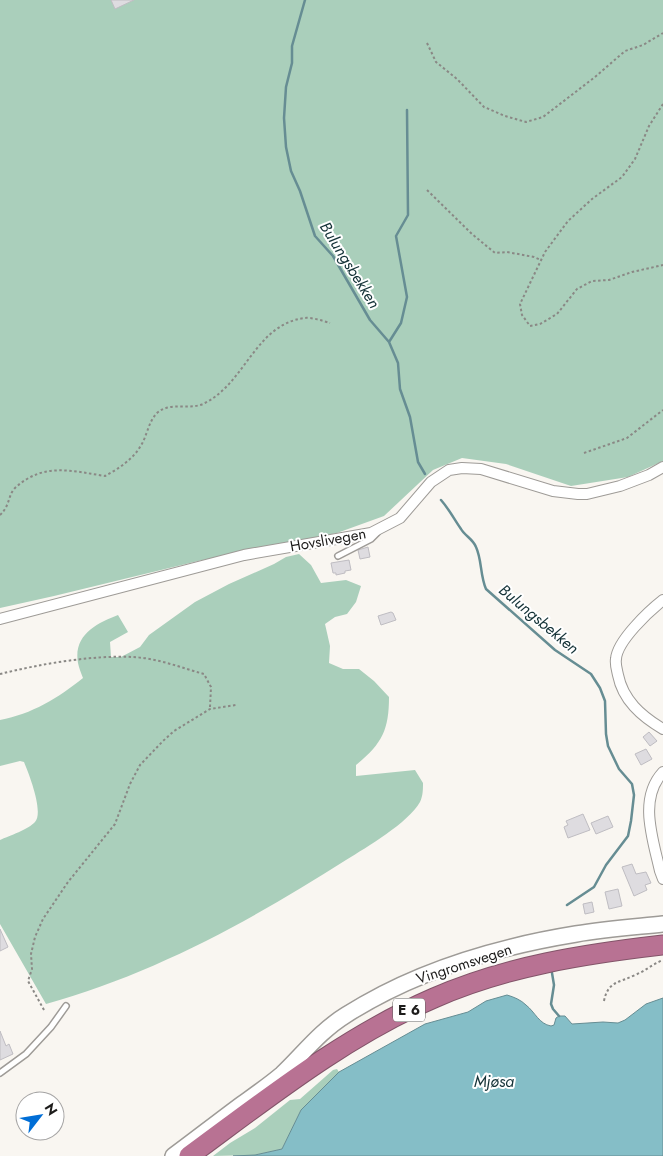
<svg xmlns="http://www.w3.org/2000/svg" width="663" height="1156" viewBox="0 0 663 1156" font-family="Jost,sans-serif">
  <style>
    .green { fill: #aacfbb }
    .water { fill: #85bec7; stroke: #668d93 }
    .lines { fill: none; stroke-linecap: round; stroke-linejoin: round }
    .stream { stroke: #668d93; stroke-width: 2.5 }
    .building { fill: #dedce0; stroke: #bfbdc2 }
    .lane-casing { stroke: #9e9b97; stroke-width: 8 }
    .street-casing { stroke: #9e9b97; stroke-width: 12 }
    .secondary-casing { stroke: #9e9b97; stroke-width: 18 }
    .highway-casing { stroke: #825469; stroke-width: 21 }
    .path { stroke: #8a8885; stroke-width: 2; stroke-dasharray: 2.5 2.5; stroke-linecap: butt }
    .lane { stroke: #fff; stroke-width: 5 }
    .street { stroke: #fff; stroke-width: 10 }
    .secondary { stroke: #fff; stroke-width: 15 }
    .highway { stroke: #b87293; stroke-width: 19 }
    .labels { text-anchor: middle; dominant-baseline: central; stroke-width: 4; stroke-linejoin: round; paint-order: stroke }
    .shield { fill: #fff; stroke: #61605f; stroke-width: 1 }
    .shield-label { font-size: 14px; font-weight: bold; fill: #1d1c1b }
    .street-label { font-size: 15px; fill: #1d1c1b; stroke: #fff }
    .water-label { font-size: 16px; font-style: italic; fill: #143237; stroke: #fff }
  </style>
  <rect width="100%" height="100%" fill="#f9f6f1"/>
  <path class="green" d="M0,0h663v461l-35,16 -57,9 -65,-22 -44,-6 -29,12 -49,46 -47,17 -139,28 -144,35 -54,12z
    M299,554l12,11 10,18 25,-3 15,6 -5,16 -9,12 -12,3 -10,7 5,22 -1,17 14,6h16l15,12 15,16c0,33 -7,47 -33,68v11l59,-6 8,13c0,6 0,13 -3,19 -12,21 -53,45 -74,58 -94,60 -192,114 -300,144l-46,-80v-84c9,-4 29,-11 35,-18 9,-10 -6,-48 -11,-60l-4,-1 -20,5v-46c32,-6 58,-22 83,-42 -2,-5 -4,-10 -5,-15 -5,-28 19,-40 40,-48l10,17 -18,10 1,15h10l19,-10 9,-12 46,-33 34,-18 45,-20 12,-7z
    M337,1069l2,3 -38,38 -19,39 -27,6 -42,1 17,-13 25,-15 35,-28 10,-1 33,-29z"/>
  <path class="water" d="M507,995c7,2 14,5 19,10 9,7 13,19 25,21l3,-1 2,-7 3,-2h6l7,8 31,-2 15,1 7,-3 21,-16 17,-6v158h-430l22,-1 27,-6 19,-39 38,-38 86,-48 43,-12 18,-11z"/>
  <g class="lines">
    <path class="stream" d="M305,0l-13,46v17l-6,24 -2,31 2,29 5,24 9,20 15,45 18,20 37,64 19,22 9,21 2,26 10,28 8,45 7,12
      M389,342l12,-19 6,-26 -11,-61 12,-21 -1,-105
      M441,500c8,9 13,19 20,29 4,7 12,10 15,18 6,13 4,28 10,42l69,61 36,24 9,14 5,13 1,33 2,12 11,23 13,15 2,11 -3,26 -3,15 -22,29 -12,22 -27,18
      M552,973l2,12 -3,19 2,5 6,7"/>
  </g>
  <path class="building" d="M111,0h23l-19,9z
    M368,547l2,10 -10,2 -2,-9z
    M349,560l2,10 -6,1v2l-9,2v-2h-3l-2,-10z
    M391,612l2,1 3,7 -15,5 -3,-9z
    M649,732l8,9 -7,5 -7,-9z
    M646,749l6,10 -11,6 -6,-11z
    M583,814l7,16 -22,8 -4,-11 4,-2 -2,-4z
    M608,816l5,11 -17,7 -5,-11z
    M632,864l4,10 10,-2 5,11 -6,2 2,5 -13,6 -12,-29z
    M618,889l4,17 -13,3 -4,-17z
    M592,902l2,10 -9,2 -2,-10z
    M0,929l8,18 -8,4z
    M0,1031l6,15 3,-2 4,10 -13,6z"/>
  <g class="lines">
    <g class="lane-casing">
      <path id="lane" d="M338,556l33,-17 6,-6
        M0,1073l26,-19 25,-27 15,-21"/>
    </g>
    <g class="street-casing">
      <path id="street" d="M663,600c-14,11 -46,41 -47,59 -1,5 1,11 2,16 5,25 23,41 45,54
        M0,619l244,-64 127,-22 29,-15 31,-36 18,-12 13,-2 19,1 72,22 25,3h9l33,-8 29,-11 14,-8
        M663,772c-25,27 -10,67 -3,99l3,8"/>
    </g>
    <g class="secondary-casing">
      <path id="secondary" d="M173,1156c23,-17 46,-35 69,-52 14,-10 27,-19 40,-30 21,-20 38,-43 64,-59 69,-44 150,-68 230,-81 29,-5 58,-7 87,-10"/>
    </g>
    <g class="highway-casing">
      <path id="highway" d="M189,1156c79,-58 155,-119 245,-158 73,-32 151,-44 229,-53"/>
    </g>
    <path class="path" d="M427,43l9,19 21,17 27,28 21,9 21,6 17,-5 52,-40 30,-26 18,-6 20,-12
      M663,104l-14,22 -14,33 -13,18 -30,22 -24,22 -23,31 -25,52 2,11 8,11 10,-2 17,-10 20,-25 15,-8 17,-1 23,-8 31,-7
      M427,190l45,44 23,19 12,-1 27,5 7,3
      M584,453l43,-15 36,-28
      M0,515c10,-9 8,-20 15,-27 28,-26 57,-17 90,-12 13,-7 27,-16 35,-29 7,-10 8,-25 17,-34 13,-12 34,-2 48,-10 41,-21 50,-78 99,-85 8,-1 19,3 26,5
      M0,674c40,-10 92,-19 133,-17 24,1 49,11 71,17l7,13 -1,20
      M604,1001c4,-20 15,-18 31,-26 10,-4 18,-11 28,-15
      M44,1010l-16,-29 4,-12 -1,-15 4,-17 8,-18 25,-37 47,-58 15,-40 10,-19 23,-24 11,-10 36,-22 26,-4"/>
    <use href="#lane" class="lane"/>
    <use href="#street" class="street"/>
    <use href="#secondary" class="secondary"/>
    <use href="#highway" class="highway"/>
  </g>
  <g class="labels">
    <rect class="shield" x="393" y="998.5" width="32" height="23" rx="4"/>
    <g class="shield-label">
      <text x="409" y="1010">E 6</text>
    </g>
    <g class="street-label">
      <text transform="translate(328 540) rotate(-10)">Hovslivegen</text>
      <text transform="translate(464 964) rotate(-18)">Vingromsvegen</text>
    </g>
    <g class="water-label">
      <text transform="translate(350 265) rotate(58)">Bulungsbekken</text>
      <text transform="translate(539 619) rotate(40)">Bulungsbekken</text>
      <text x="494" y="1081">Mjøsa</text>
    </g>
  </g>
  <g transform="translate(40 1116) rotate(59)"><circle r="24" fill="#ffffff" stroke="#a5a4a4"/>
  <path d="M0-4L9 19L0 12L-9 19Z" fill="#006ed6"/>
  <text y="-8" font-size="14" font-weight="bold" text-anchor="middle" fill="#1d1c1b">N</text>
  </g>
</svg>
